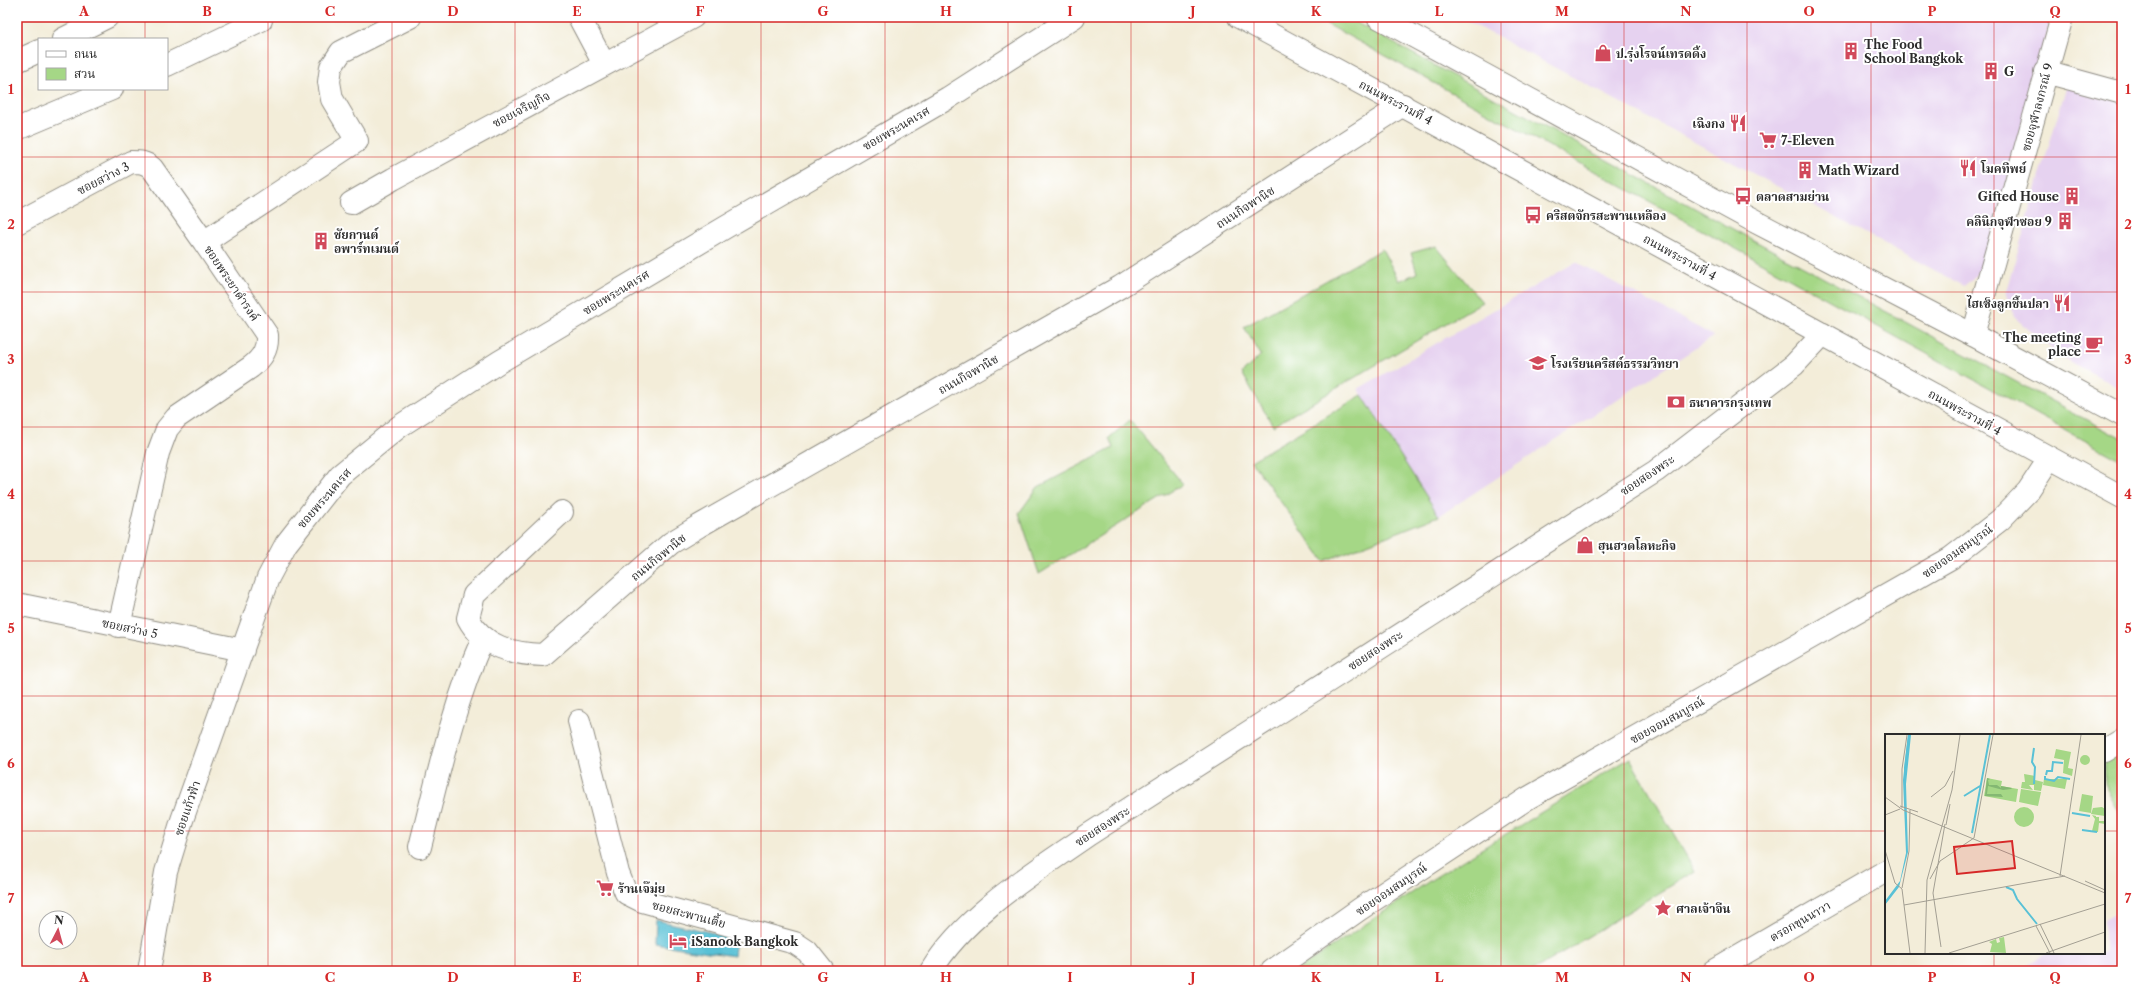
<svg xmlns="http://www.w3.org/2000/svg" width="2139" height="988" viewBox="0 0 2139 988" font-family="'Libre Caslon Text','Noto Serif Thai',serif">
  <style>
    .built { fill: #e6d2f0 }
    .green { fill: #a5d786; stroke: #688158 }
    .water { fill: #59c1d6; stroke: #427680 }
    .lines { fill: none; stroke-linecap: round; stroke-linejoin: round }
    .minor-casing { stroke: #8f8c82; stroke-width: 24 }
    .major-casing { stroke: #8f8c82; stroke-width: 24 }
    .highway-casing { stroke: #8f8c82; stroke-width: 24 }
    .minor { stroke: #fff; stroke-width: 22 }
    .major { stroke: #fff; stroke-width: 22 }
    .highway { stroke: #fff; stroke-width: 22 }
    .grid { fill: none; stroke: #d62828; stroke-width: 1; stroke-opacity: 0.55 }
    .labels { text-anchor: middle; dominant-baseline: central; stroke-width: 4; stroke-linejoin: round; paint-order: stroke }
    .poi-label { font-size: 12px; font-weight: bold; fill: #2b2b2b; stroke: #fff; text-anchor: start }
    .street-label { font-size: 12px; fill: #2b2b2b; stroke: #fff }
    .inset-river { fill: none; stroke: #59c1d6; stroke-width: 2 }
    .inset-road { fill: none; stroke: #a39f93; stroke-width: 1 }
    .view { fill: #d62828; fill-opacity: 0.15; stroke: #d62828; stroke-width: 2 }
    .inset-edge { fill: none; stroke: #2b2b2b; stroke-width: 2 }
    .neatline { fill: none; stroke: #d62828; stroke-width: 1.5 }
    .grid-label { font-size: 13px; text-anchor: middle; font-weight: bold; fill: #d62828 }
  </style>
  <rect width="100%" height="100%" fill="#fff"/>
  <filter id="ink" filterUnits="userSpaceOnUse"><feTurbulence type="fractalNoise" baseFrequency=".025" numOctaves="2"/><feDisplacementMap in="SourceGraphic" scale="8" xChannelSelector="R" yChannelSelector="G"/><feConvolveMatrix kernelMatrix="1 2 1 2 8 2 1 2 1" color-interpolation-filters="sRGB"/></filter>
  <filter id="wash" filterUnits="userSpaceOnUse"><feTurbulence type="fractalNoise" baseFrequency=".012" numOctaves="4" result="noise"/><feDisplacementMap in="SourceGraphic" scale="16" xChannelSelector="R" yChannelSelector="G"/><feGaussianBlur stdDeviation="0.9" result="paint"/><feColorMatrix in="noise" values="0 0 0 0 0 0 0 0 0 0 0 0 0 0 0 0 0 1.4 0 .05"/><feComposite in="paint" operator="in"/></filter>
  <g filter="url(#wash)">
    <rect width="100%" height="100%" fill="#f3edd9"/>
    <path class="built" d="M1460,17h592l-69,252 -19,17z
      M2071,71l51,13v305l-62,-33 -46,-39 -8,-26z
      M1576,262l138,74 -275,180 -81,-127z
      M2122,910v61h-106l31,-18h57v-33z"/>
    <path class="green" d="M1314,17h32l385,211 391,211v22z
      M1436,246l46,56 -209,124 -31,-53 19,-18 -17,-28 138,-78 17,32 18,-8 -6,-20z
      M1362,395l77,121 -115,45 -73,-100z
      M1130,420l53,64 -144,90 -20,-61 19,-26 75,-39 -4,-10z
      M2122,750v66l-18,-32v-24z
      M1630,758l65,113 -163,100h-236l138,-93z"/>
    <path class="water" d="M656,920l80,18 -2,18 -79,-12z"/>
  </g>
  <g filter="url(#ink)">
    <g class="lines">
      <g class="minor-casing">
        <path id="minor" d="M579,17l25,47
          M63,39l44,-22
          M17,61l22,-10
          M2045,72l77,21
          M351,203l42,-24 300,-162
          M17,223l114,-61c9,0 14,0 21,6l52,74
          M1973,335l89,-318
          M562,512l-88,83 -6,23c15,29 45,36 75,37l128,-112 28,-17 421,-239 283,-182
          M17,604l226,46
          M119,626l39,-173 9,-24 9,-11 75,-51c11,-9 17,-17 16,-32l-63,-93 153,-101 -25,-42 -3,-17 2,-15 10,-15 69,-35
          M579,721l39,152 8,20 16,8 153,42 12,8 16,20
          M2104,751l18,-11
          M420,847c18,-71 33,-142 63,-209
          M149,971l17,-99 16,-52 86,-242 18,-34 54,-69 60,-49 99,-64 227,-135 222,-129 126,-81
          M931,971c34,-57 104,-99 157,-136l568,-364 138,-106 29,-31
          M1272,971l88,-62 168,-111 423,-240 49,-38 28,-29 21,-32
          M1714,971l172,-100"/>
      </g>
      <g class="major-casing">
        <path id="major" d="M1239,17l883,480
          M1378,17l372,202 223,116 149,80"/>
      </g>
      <g class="highway-casing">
        <path id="highway" d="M167,65l94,-45
          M17,129l95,-40"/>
      </g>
      <use href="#minor" class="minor"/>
      <use href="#major" class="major"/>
      <use href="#highway" class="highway"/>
    </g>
  </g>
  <path class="grid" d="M145,17v22M268,17v954M392,17v954M515,17v954M638,17v954M761,17v954M885,17v954M1008,17v954M1131,17v954M1254,17v954M1378,17v954M1501,17v954M1624,17v954M1747,17v954M1871,17v954M1994,17v718M145,89v882M17,157h2105M17,292h2105M17,427h2105M17,561h2105M17,696h2105M17,831h1869M2104,831h18M1994,953v18"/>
  <defs>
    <g id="building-bare" transform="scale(1.38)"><path d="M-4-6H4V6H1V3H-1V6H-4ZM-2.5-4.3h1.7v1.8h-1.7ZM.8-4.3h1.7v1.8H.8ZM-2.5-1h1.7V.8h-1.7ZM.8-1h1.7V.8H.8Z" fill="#d1495b" stroke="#fff" stroke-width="2.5" paint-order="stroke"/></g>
    <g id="shop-bare" transform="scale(1.38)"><path d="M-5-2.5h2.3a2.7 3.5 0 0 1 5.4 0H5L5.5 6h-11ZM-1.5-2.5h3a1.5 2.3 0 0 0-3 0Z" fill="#d1495b" stroke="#fff" stroke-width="2.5" paint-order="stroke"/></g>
    <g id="restaurant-bare" transform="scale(1.38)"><path d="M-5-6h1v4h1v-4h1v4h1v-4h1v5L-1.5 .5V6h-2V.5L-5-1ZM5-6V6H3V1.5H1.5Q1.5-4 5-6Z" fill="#d1495b" stroke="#fff" stroke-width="2.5" paint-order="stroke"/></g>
    <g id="supermarket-bare" transform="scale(1.38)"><path d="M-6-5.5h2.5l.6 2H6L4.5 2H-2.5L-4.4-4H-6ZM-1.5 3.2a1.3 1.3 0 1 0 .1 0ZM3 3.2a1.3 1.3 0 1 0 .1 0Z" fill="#d1495b" stroke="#fff" stroke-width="2.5" paint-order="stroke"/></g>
    <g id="bus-bare" transform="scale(1.38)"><path d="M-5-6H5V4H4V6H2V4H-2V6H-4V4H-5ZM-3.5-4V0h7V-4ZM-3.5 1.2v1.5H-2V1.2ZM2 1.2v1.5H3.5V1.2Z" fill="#d1495b" stroke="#fff" stroke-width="2.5" paint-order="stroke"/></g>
    <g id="cafe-bare" transform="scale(1.38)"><path d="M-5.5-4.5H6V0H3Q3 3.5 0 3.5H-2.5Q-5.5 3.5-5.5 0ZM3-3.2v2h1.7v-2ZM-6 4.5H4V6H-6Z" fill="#d1495b" stroke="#fff" stroke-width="2.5" paint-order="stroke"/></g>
    <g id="school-bare" transform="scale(1.38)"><path d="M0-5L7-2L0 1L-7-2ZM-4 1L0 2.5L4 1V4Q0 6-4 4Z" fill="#d1495b" stroke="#fff" stroke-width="2.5" paint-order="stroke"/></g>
    <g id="bank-bare" transform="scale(1.38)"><path d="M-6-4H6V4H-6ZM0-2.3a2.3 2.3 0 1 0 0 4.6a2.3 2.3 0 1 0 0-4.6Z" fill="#d1495b" stroke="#fff" stroke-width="2.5" paint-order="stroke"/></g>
    <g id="sight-bare" transform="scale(1.38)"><path d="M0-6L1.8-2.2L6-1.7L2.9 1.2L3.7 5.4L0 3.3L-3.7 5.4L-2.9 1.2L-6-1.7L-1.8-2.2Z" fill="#d1495b" stroke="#fff" stroke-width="2.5" paint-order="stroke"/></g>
    <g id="hotel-bare" transform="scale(1.38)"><path d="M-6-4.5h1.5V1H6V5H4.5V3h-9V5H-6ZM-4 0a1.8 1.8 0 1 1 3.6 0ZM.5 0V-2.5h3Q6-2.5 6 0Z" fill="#d1495b" stroke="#fff" stroke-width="2.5" paint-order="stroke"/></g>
  </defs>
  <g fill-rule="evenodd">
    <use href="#building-bare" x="1851" y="51"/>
    <use href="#shop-bare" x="1603" y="53"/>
    <use href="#building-bare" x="1991" y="71"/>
    <use href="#restaurant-bare" x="1738" y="123"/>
    <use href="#supermarket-bare" x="1768" y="140"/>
    <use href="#restaurant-bare" x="1968" y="168"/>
    <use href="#building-bare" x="1805" y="170"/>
    <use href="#bus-bare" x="1743" y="196"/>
    <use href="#building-bare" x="2072" y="196"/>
    <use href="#bus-bare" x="1533" y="215"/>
    <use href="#building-bare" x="2065" y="221"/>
    <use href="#building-bare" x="321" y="241"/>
    <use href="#restaurant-bare" x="2062" y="303"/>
    <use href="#cafe-bare" x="2094" y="344"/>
    <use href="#school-bare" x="1538" y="363"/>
    <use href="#bank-bare" x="1676" y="402"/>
    <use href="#shop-bare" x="1585" y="545"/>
    <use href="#supermarket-bare" x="605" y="888"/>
    <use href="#sight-bare" x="1663" y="908"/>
    <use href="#hotel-bare" x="678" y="941"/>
  </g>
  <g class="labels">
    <g class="poi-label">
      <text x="1864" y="44">The Food<tspan x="1864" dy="14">School Bangkok</tspan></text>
      <text x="1616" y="53">ป.รุ่งโรจน์เทรดดิ้ง</text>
      <text x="2004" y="71">G</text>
      <text x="1725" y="123" text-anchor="end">เฉิงกง</text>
      <text x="1781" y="140">7-Eleven</text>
      <text x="1981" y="168">โมคทิพย์</text>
      <text x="1818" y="170">Math Wizard</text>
      <text x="1756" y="196">ตลาดสามย่าน</text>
      <text x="2059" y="196" text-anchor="end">Gifted House</text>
      <text x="1546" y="215">คริสตจักรสะพานเหลือง</text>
      <text x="2052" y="221" text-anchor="end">คลินิกจุฬาซอย 9</text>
      <text x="334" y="234">ชัยกานต์<tspan x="334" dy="14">อพาร์ทเมนต์</tspan></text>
      <text x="2049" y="303" text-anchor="end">ไฮเซ็งลูกชิ้นปลา</text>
      <text x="2081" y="337" text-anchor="end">The meeting<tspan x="2081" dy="14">place</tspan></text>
      <text x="1551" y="363">โรงเรียนคริสต์ธรรมวิทยา</text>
      <text x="1689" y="402">ธนาคารกรุงเทพ</text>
      <text x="1598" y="545">ฮุนฮวดโลหะกิจ</text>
      <text x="618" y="888">ร้านเจ๊มุ่ย</text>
      <text x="1676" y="908">ศาลเจ้าจีน</text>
      <text x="691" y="941">iSanook Bangkok</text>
    </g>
    <g class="street-label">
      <text transform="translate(1396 102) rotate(28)">ถนนพระรามที่ 4</text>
      <text transform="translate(2037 107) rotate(-75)">ซอยจุฬาลงกรณ์ 9</text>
      <text transform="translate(521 109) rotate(-28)">ซอยเจริญกิจ</text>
      <text transform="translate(896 128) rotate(-30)">ซอยพระนคเรศ</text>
      <text transform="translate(103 178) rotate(-27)">ซอยสว่าง 3</text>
      <text transform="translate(1245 207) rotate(-33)">ถนนกิจพานิช</text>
      <text transform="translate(1680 257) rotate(29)">ถนนพระรามที่ 4</text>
      <text transform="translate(232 283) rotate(56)">ซอยพระยาดำรงค์</text>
      <text transform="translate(616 292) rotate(-31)">ซอยพระนคเรศ</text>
      <text transform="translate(968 374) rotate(-30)">ถนนกิจพานิช</text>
      <text transform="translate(1965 412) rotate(29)">ถนนพระรามที่ 4</text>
      <text transform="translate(1647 475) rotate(-34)">ซอยสองพระ</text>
      <text transform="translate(324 498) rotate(-49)">ซอยพระนคเรศ</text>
      <text transform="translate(1957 551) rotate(-35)">ซอยจอมสมบูรณ์</text>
      <text transform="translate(658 557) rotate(-39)">ถนนกิจพานิช</text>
      <text transform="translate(130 628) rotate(12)">ซอยสว่าง 5</text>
      <text transform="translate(1375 650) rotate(-33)">ซอยสองพระ</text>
      <text transform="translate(1667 720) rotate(-29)">ซอยจอมสมบูรณ์</text>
      <text transform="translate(187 808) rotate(-71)">ซอยแก้วฟ้า</text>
      <text transform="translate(1102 826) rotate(-33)">ซอยสองพระ</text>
      <text transform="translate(1391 889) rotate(-34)">ซอยจอมสมบูรณ์</text>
      <text transform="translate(689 914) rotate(15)">ซอยสะพานเตี้ย</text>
      <text transform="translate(1800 921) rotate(-30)">ตรอกขุนนาวา</text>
    </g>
  </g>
  <g transform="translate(1885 734)">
    <rect width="220" height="220" fill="#f3edd9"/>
    <path d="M171,15l15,3 -3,16 5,1 -1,7 -9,-3 1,-13 -10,-2zM195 26a5 5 0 1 1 10 0a5 5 0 1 1-10 0ZM139,40l11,2 -1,8 1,-4 8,2 -2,9 -7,-1v-5h-5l4,5 -12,-2 1,-6h3zM102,44l15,3 -1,5 17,3 -2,13 -32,-6zM159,45h23l-2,10 -22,-4zM136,55l20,3 -3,14 -19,-4zM197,60l11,2 -2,17 -12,-2zM129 83a10 10 0 1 1 20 0a10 10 0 1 1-20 0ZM217,73l3,2v7l-14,-2 2,-6zM207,81l4,1v4v-3h3v4h6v3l-6,-1 -1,9 -6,-1 3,-12zM119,203l2,16 -16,-1 2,-8 -3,-2 7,-3 1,4 3,-1 -1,-4z" fill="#a5d786"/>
    <path d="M102,44l3,1 -2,1 1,5h8l4,3v-2l11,2 -1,1 -8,1 -15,-4 -1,8h14l2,3 -18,-1z" fill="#84b873"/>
    <path d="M23,1h3l-5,49 2,68 -9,35 -14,18v-4l15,-20 6,-28 -3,-73z" fill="#59c1d6"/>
    <path class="inset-river" d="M149,14l-2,14 3,5 -1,17M161,41l1,-4h5l1,-9 10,1M160,42v3l9,2 4,-4 12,2M79,62l16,-10M20,67v-33l4,-33M187,79l18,3M197,96l15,2M87,99l18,-98M121,153l7,3 4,9 20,25"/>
    <path class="inset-road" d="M0,63l18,13 202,83M46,63l14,-11 8,-15M15,72l18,6M17,74v-39l5,-34M0,81l15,-6M61,91l4,-21M89,104l19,-103M77,112l12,-8M0,116l10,33 7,6 8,64M175,142l21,-141M45,145l10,-18 21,-14M200,147l20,9M17,154l7,-37 1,-41M19,171l161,-29M155,190l14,29M151,192l14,27M56,213l-8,-54 12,-69M40,219l2,-73 25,-90 8,-55M64,219l156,-49M161,219l59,-21"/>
    <path class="view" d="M127,107l3,27 -58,6 -3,-27z"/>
    <rect width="220" height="220" class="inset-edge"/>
  </g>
  <rect width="2139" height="988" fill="none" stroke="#fff" stroke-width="44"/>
  <rect x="38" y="38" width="130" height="52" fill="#ffffff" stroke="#aaaaaa"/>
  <rect x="46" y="51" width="20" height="6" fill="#ffffff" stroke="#aaaaaa"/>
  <text x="74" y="58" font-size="12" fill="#2b2b2b">ถนน</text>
  <rect x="46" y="68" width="20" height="12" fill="#a5d786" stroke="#aaaaaa"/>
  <text x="74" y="78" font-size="12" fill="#2b2b2b">สวน</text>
  <g transform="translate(58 930) rotate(6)"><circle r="19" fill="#ffffff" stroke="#aaaaaa"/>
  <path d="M0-3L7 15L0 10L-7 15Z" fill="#d1495b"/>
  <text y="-6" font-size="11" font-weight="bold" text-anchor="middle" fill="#2b2b2b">N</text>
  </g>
  <rect x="22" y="22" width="2095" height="944" class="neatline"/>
  <g class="grid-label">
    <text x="84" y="16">A</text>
    <text x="207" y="16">B</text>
    <text x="330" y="16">C</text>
    <text x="453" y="16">D</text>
    <text x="577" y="16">E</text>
    <text x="700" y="16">F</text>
    <text x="823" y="16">G</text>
    <text x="946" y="16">H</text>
    <text x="1070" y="16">I</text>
    <text x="1193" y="16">J</text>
    <text x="1316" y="16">K</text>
    <text x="1439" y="16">L</text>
    <text x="1562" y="16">M</text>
    <text x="1686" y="16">N</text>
    <text x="1809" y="16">O</text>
    <text x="1932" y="16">P</text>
    <text x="2055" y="16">Q</text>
    <text x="11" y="94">1</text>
    <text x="2128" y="94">1</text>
    <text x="11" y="229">2</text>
    <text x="2128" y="229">2</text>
    <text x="11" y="364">3</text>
    <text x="2128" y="364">3</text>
    <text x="11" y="499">4</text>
    <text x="2128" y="499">4</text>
    <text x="11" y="633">5</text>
    <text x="2128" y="633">5</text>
    <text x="11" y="768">6</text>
    <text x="2128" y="768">6</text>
    <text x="11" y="903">7</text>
    <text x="2128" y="903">7</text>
    <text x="84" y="982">A</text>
    <text x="207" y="982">B</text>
    <text x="330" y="982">C</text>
    <text x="453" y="982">D</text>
    <text x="577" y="982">E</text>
    <text x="700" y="982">F</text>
    <text x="823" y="982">G</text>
    <text x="946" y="982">H</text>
    <text x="1070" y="982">I</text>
    <text x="1193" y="982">J</text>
    <text x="1316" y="982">K</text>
    <text x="1439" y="982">L</text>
    <text x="1562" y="982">M</text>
    <text x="1686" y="982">N</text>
    <text x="1809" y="982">O</text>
    <text x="1932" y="982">P</text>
    <text x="2055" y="982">Q</text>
  </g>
</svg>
